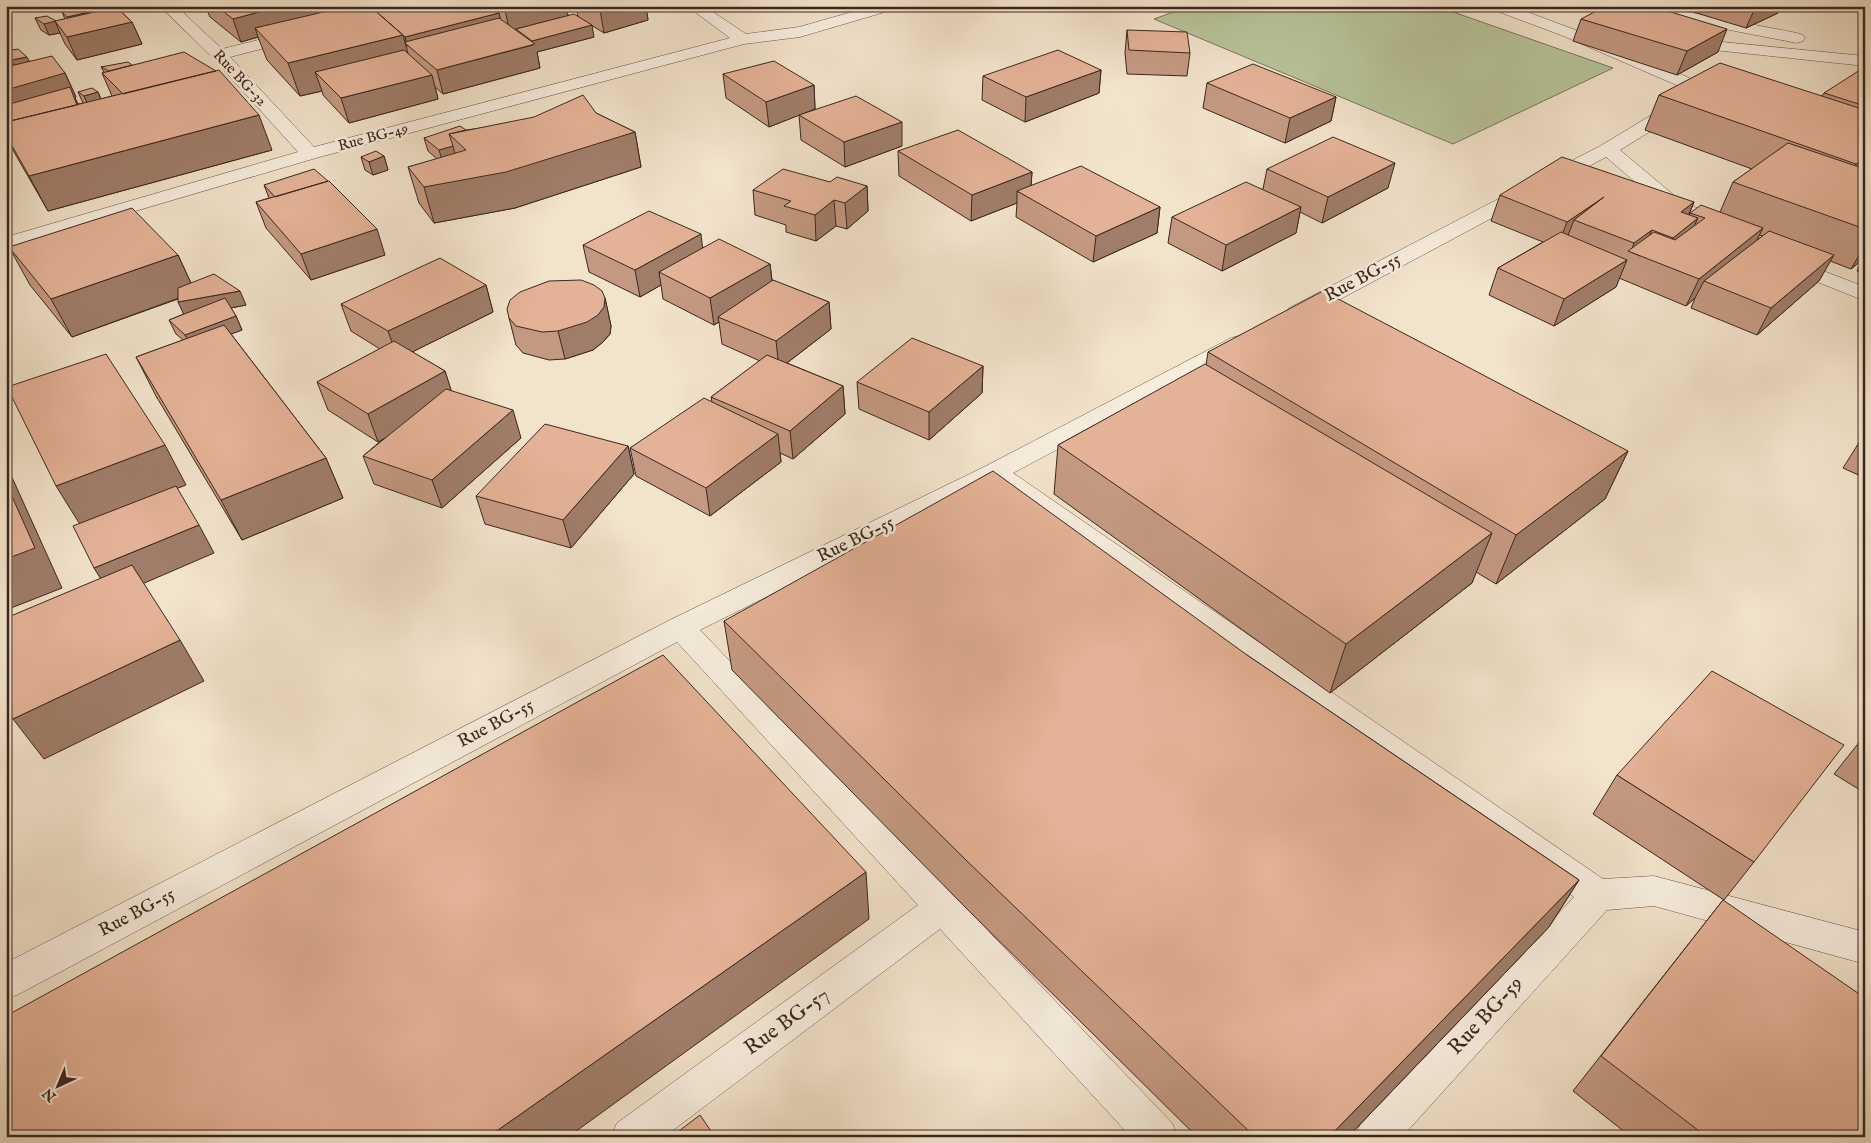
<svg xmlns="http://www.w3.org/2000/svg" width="1871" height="1143" viewBox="0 0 1871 1143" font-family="'IM FELL English',serif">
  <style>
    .green { fill: #b8c49a; stroke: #7a765c }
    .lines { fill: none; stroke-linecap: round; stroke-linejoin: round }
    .street-casing { stroke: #69564a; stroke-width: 1 }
    .street { fill: #f7eddd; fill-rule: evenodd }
    .wall { fill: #c49981; stroke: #3b271f; fill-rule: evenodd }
    .shaded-wall { fill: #a07d69; stroke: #3b271f }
    .building { fill: #e4b296; stroke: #3b271f }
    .labels { text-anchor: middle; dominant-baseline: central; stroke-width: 5; stroke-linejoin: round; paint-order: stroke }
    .far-street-label { font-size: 15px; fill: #3b271f; stroke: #f7eddd }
    .street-label { font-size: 18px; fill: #3b271f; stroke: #f7eddd }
    .near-street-label { font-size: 21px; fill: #3b271f; stroke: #f7eddd }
  </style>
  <rect width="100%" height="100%" fill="#f2e3cb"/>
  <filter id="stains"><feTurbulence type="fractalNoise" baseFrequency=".004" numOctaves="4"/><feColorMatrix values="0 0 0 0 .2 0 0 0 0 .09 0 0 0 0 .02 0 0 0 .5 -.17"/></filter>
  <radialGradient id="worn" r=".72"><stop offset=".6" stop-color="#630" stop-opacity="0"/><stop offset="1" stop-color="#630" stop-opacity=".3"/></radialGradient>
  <path class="green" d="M1190,6h246l177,62 -160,76 -299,-125z"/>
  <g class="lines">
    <g class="street-casing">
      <path id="street" d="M160,6h16l46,43 76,-19 6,2 2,3 -2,3 -74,19 84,90 416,-109 -43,-32h17l42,28 53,-7 74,-21h24l-2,3 -95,28 -56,7 -428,114 -310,91v-12l292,-85 -85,-94z
        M1489,6h22l62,23 150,63 2,4 -2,4h-12l-150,-65 -70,-26z
        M1624,6h32l141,27 6,2 2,3 -2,3 -6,2 -166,-32 -5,-2z
        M1682,38l183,18v10l-189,-20 -2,-3 2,-3z
        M1679,101l6,1 3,4 -3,4 -65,40 56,47 56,30 3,4 -3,4 -7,2 -7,-2 -56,-30 -56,-48 -301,161 -8,2 -8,-2 -3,-5 3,-5 313,-163 71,-43z
        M1787,257l78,30v14l-85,-34 -3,-4 3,-4z
        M1239,336l8,2 3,5 -3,5 -234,125 590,406 51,-3 211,56v32l-211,-58 -47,4 -205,227h-47l6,-14 213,-226 -581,-414 -293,147 472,493 6,14h-47l-191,-208 -276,208h-53l6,-14 301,-218 -241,-263 -658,352 -13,5v-36l664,-343 316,-154 245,-128z"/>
    </g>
    <use href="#street" class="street"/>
  </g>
  <path class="wall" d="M78,6h37l17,16 10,22 -65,16 -12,-16 -5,-11 -11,2 -8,-5 -6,-12 21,3 9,-2 -3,-7 17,-4z
    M205,6h128l1,3 8,-1 -2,-2h30l1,1 4,-1h191l2,9 26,22 -57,15 3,16 -97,26 -8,-7 3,12 -89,24 -26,-28 -1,-4 -22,5 -33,-36 -9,-23 -17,5 -31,-25z
    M576,6h70l2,14 -44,13 -26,-16z
    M1559,6h18l-8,4z
    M1680,6h107l-7,4 -2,3 -32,15 -66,-20z
    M1581,19l137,33 -41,23 -104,-34z
    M1127,30l63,23 -3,23 -60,-2 -2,-21z
    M6,51l23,10 36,12 11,24 -1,1 3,6 5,-1 -5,-11h20l3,7 11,-3 -10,-23 2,-1 -3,-5 31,-2 140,85 -224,61 -42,-73v-71l5,-1 -3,-2 -2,-4z
    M1101,70l-2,23 -74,29 -43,-22 1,-24z
    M1865,72v203l-8,-4 7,-13 -13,11 -21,-8 -11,20 -62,54 -66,-27 4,-10 -9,8 -67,-28 -3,9 -62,39 -65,-31 9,-27 45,-26 -52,-21 9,-26 194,7 -5,13 1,-2 30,-1 13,-30 19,-13 -107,-39 14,-35 163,1 2,-3zM1759,235l4,1 -6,4z
    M723,74l91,11 1,24 -14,6 101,31 -57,21 -44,-27 -2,-25 -30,12 -43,-29z
    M1207,83l129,14 -5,24 -46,22 -82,-35z
    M596,113l39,19 6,35 -126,41 -81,15 -15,-20 -11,-36 29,-8 -9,-8 -4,-13 42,-8z
    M898,151l134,21 -1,14 129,21 -3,26 -64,29 -77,-45 1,-14 -46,18 -72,-45z
    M384,156l4,14 -15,5 -8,-5 -4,-13z
    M1267,169l121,19 -66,35 -22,-11 -4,21 -74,38 -54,-28 4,-26 91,-28z
    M830,182l37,4 1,25 -21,18 -11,-3 -20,15 -30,-9v-7l-31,-10 -2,-25z
    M264,185l121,70 -74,25 -45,-52 -10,-26 13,-4z
    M583,245l120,3 67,16 2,16 57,22 2,27 -44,34 56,23 2,28 -52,45 -13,-6 1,9 -71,54 -74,-40 -6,-28 82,-46 -1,-5 49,-36 -38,-17 -3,-22 -5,3 -51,-26 -2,-14 -21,12 -51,-25z
    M9,247l169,8 13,28 55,22 -15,3 5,8 6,14 -11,4 95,124 17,40 -101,42 -86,-144 -20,-39 47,-17 -7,-6 -7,-14 15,-6 -6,-15 -106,38 -42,-52z
    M486,285l7,27 -81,40 33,19 6,20 70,47 -79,70 -68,-24 -11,-28 20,-17 -5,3 -50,-32 -11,-28 63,-33 -29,-18 -10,-27z
    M605,298l6,28 -1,8 -7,8 -10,8 -28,9 -16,1 -26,-7 -7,-8 -7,-27z
    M1208,352l420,99 -23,48 -109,85 -20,-12 -4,11 -142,110 -276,-199 4,-49 148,-80z
    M983,366l-1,27 -53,47 -70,-31 -2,-27z
    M1865,433v45l-22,-10z
    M628,446l6,28 -63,74 -86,-24 -9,-28z
    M724,621l523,34 332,225 -30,47 -201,210h-151l-230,-228 -235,-239z
    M1865,735v58l-31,-19z
    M1617,775l137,87 -30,38 -131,-86z
    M1723,900l142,237h-234l-58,-46z"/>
  <path class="shaded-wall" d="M115,6l5,12 -47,11 -6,-12z
    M281,6h52l3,10 -81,12 3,9 -17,5 -8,-23z
    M519,6h47l2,10 -52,13v2l-6,2 -5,-23z
    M614,6h32l2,14 -44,13 -4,-23z
    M1570,6h7l-8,4z
    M1756,6h31l-7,4 -2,3 -32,15z
    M499,13l6,23 -98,10 -2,-9z
    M6,20l3,6 -2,19h-1z
    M55,21l5,12 -11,2 -5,-11z
    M132,22l10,22 -65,16 -10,-23z
    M592,25l2,12 -57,15 3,16 -97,26 -6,-24 96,-25 -1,-4z
    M1727,29l-9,23 -41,23 10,-24z
    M403,35l9,33 -97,4 7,19 -22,5 -12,-33z
    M27,57l6,12 -15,3 -7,-12z
    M1101,70l-2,23 -74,29 1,-25z
    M65,73l11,24 -1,1 7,14 -76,5v-32z
    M432,75l6,24 -89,24 -8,-25z
    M814,85l1,24 -46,18 -3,-25z
    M98,92l5,12 -13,5 -6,-13z
    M1336,97l-5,24 -46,22 5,-25z
    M259,115l13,35 -224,61 -19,-35z
    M902,122v24l-57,21 -1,-25z
    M635,132l6,35 -126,41 -81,15 -10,-36z
    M453,146l3,13 -13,4 -4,-13z
    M384,156l4,14 -15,5 -4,-13z
    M1865,159v22l-28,19 19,-36z
    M1395,163l-7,25 -66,35 6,-26z
    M1032,172l-2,26 -13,-7v12l-46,18 1,-26z
    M867,186l1,25 -21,18 -2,-26z
    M1604,197l-30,23 -9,23 -8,5 10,-26z
    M834,200l2,26 -20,15 -1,-26z
    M1694,202l-11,26 -2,-16z
    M1160,207l-3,26 -64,29 3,-26z
    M1301,207l-5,26 -74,38 4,-26z
    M1698,218l-12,26 -25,20 12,-26z
    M1763,228l-13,26 -46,27 -9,17 -9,8 13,-27z
    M377,229l8,26 -74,25 -10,-26z
    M1652,230l-12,26 -9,-4 3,-9z
    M701,234l3,26 -45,12 2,13 -21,12 -5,-27z
    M1865,245v12l-14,12z
    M178,255l17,37 -123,45 -21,-38z
    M1834,255l-15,26 -62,54 14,-27z
    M1627,260l-11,27 -62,39 10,-27z
    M770,264l3,27 -55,26 1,5 -5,3 -4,-27z
    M486,285l7,27 -95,47 -10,-28z
    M240,291l6,14 -61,12 -7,-15z
    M605,298l6,28 -1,8 -7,8 -10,8 -28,9 -7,-28z
    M829,302l2,27 -52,40 -3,-28z
    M236,316l6,14 -50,19 -7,-14z
    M983,366l-1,27 -53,47v-28z
    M445,371l9,28 -76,43 -10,-28z
    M843,386l2,28 -52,45 -3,-28z
    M513,410l8,28 -79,70 -10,-28z
    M778,434l3,28 -71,54 -4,-28z
    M165,445l21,40 -105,41 -25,-40z
    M628,446l6,28 -63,74 -8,-28z
    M1628,451l-23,48 -109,85 20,-49z
    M326,458l17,40 -101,42 -21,-40z
    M6,464l56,124 -56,22z
    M199,525l15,28 -102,44 -18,-29z
    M1492,533l-20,50 -142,110 16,-49z
    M180,640l24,41 -160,78 -31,-40z
    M866,872l3,47 -301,218h-80z
    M1579,880l-30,47 -201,210h-19z"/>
  <path class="building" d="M80,6h35l-48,11 -5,-5 19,-4z
    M216,6h65l-48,13z
    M349,6h21l33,29 -115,28 -33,-35z
    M375,6h114l10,7 -94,24 -34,-30z
    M499,6h20l-14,4z
    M594,6h20l-14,4z
    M1606,6h45l76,23 -40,22 -106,-32z
    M116,7l16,15 -65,15 -12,-16z
    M574,14l18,11 -60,16 -16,-12z
    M47,16l9,5 -12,3 -9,-6z
    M499,18l36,26 -98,26 -31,-26 -1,-2z
    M1127,30l60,2 3,21 -61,-3z
    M18,49l9,8 -16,3 -5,-5v-4z
    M404,50l28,25 -91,23 -26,-26z
    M1058,50l43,20 -75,27 -43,-21z
    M184,52l32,19 -93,23 -21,-21z
    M52,56l13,17 -59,17v-23z
    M774,61l40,24 -48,17 -43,-28z
    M128,62l4,3 -23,6 -8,-4z
    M1720,63l145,47v49l-9,5 -197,-69z
    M1253,64l83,33 -46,21 -83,-35z
    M219,70l40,45 -230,61 -23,-41v-13z
    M1860,70l5,2v34l-41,-13z
    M70,87l7,18 -71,17v-17z
    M92,88l6,4 -14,4 -6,-4z
    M583,95l13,18 39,19 -129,40 -82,15 -16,-20 58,-17 -17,-16 85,-17z
    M856,96l46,26 -58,20 -45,-27z
    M460,126l6,4 -17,4 4,12 -14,4 -15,-12z
    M958,130l74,42 -60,23 -74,-44z
    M1333,137l62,26 -67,34 -61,-28z
    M1788,143l77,26v60l-132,-47z
    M376,151l8,5 -15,6 -8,-5z
    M1562,157l132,45 -13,10 17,6 -25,20 -21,-8 -18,13 -60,-23 30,-23 -37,25 -67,-27z
    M1081,166l79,41 -64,29 -79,-45z
    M314,169l14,12 -53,16 -11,-12z
    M783,169l47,13 7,-5 30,9 -22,17 -11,-3 -19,15 -31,-9 7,-5 -38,-11z
    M329,181l48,48 -76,25 -45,-52z
    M1246,182l55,25 -75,38 -54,-28z
    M1701,205l62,23 -64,51 -71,-28 26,-19 21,8 30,-22 -15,-5z
    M132,208l46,47 -127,44 -42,-52z
    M649,211l52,23 -66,36 -52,-25z
    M1769,231l65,24 -63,53 -67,-27z
    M1561,232l66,28 -63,39 -66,-31z
    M719,239l51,25 -60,34 -51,-26z
    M440,258l46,27 -98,46 -47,-27z
    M214,274l26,17 -62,11v-14z
    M581,280l13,5 8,6 3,7 -1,9 -6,8 -11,7 -29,9 -16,1 -26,-6 -7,-8 -2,-9 3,-9 10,-8 29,-11z
    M773,280l56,22 -53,39 -58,-24z
    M1323,291l305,160 -112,84 -308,-183z
    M225,298l11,18 -51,19 -16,-15z
    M224,325l102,133 -105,42 -85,-143z
    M912,338l71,28 -54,46 -72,-30z
    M394,341l51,30 -77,43 -51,-32z
    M106,354l59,91 -109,41 -49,-99z
    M767,355l76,31 -53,45 -79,-34z
    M1205,364l287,169 -146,111 -288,-199z
    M446,389l67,21 -81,70 -69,-24z
    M704,398l74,36 -72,54 -76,-40z
    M545,424l83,22 -65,74 -87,-24z
    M993,471l254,184 332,225 -250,257h-74l-287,-275 -244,-241z
    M6,483l29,65 -29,11z
    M176,486l23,39 -105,43 -21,-42z
    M132,565l48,75 -167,79 -7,-13v-88z
    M663,655l203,217 -378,265h-482v-121z
    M1712,671l132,74 -90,117 -137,-87z
    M1723,900l142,98v139h-158l-106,-81z
    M700,1115l15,22h-44z"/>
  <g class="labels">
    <g class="far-street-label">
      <text transform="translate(240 78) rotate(47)">Rue BG-32</text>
      <text transform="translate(373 137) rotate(-15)">Rue BG-49</text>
    </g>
    <g class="street-label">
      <text transform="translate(1363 278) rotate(-28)">Rue BG-55</text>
      <text transform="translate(856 540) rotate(-26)">Rue BG-55</text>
      <text transform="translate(496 724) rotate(-28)">Rue BG-55</text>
      <text transform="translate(137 913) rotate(-28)">Rue BG-55</text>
    </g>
    <g class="near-street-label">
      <text transform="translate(1486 1016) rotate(-47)">Rue BG-59</text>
      <text transform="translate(787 1022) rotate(-36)">Rue BG-57</text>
    </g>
  </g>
  <rect width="1871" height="1143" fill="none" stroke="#f2e3cb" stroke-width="25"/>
  <rect x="8" y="8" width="1856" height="1128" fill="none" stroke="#3b271f" stroke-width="2.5"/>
  <rect x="12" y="12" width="1846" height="1118" fill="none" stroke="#3b271f"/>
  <g transform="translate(58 1086) rotate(224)" stroke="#f7eddd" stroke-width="4" paint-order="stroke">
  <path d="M0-4L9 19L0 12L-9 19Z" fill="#3b271f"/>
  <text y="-8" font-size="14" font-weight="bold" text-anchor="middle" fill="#3b271f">N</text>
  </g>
  <rect width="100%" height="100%" filter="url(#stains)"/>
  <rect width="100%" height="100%" fill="url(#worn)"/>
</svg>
